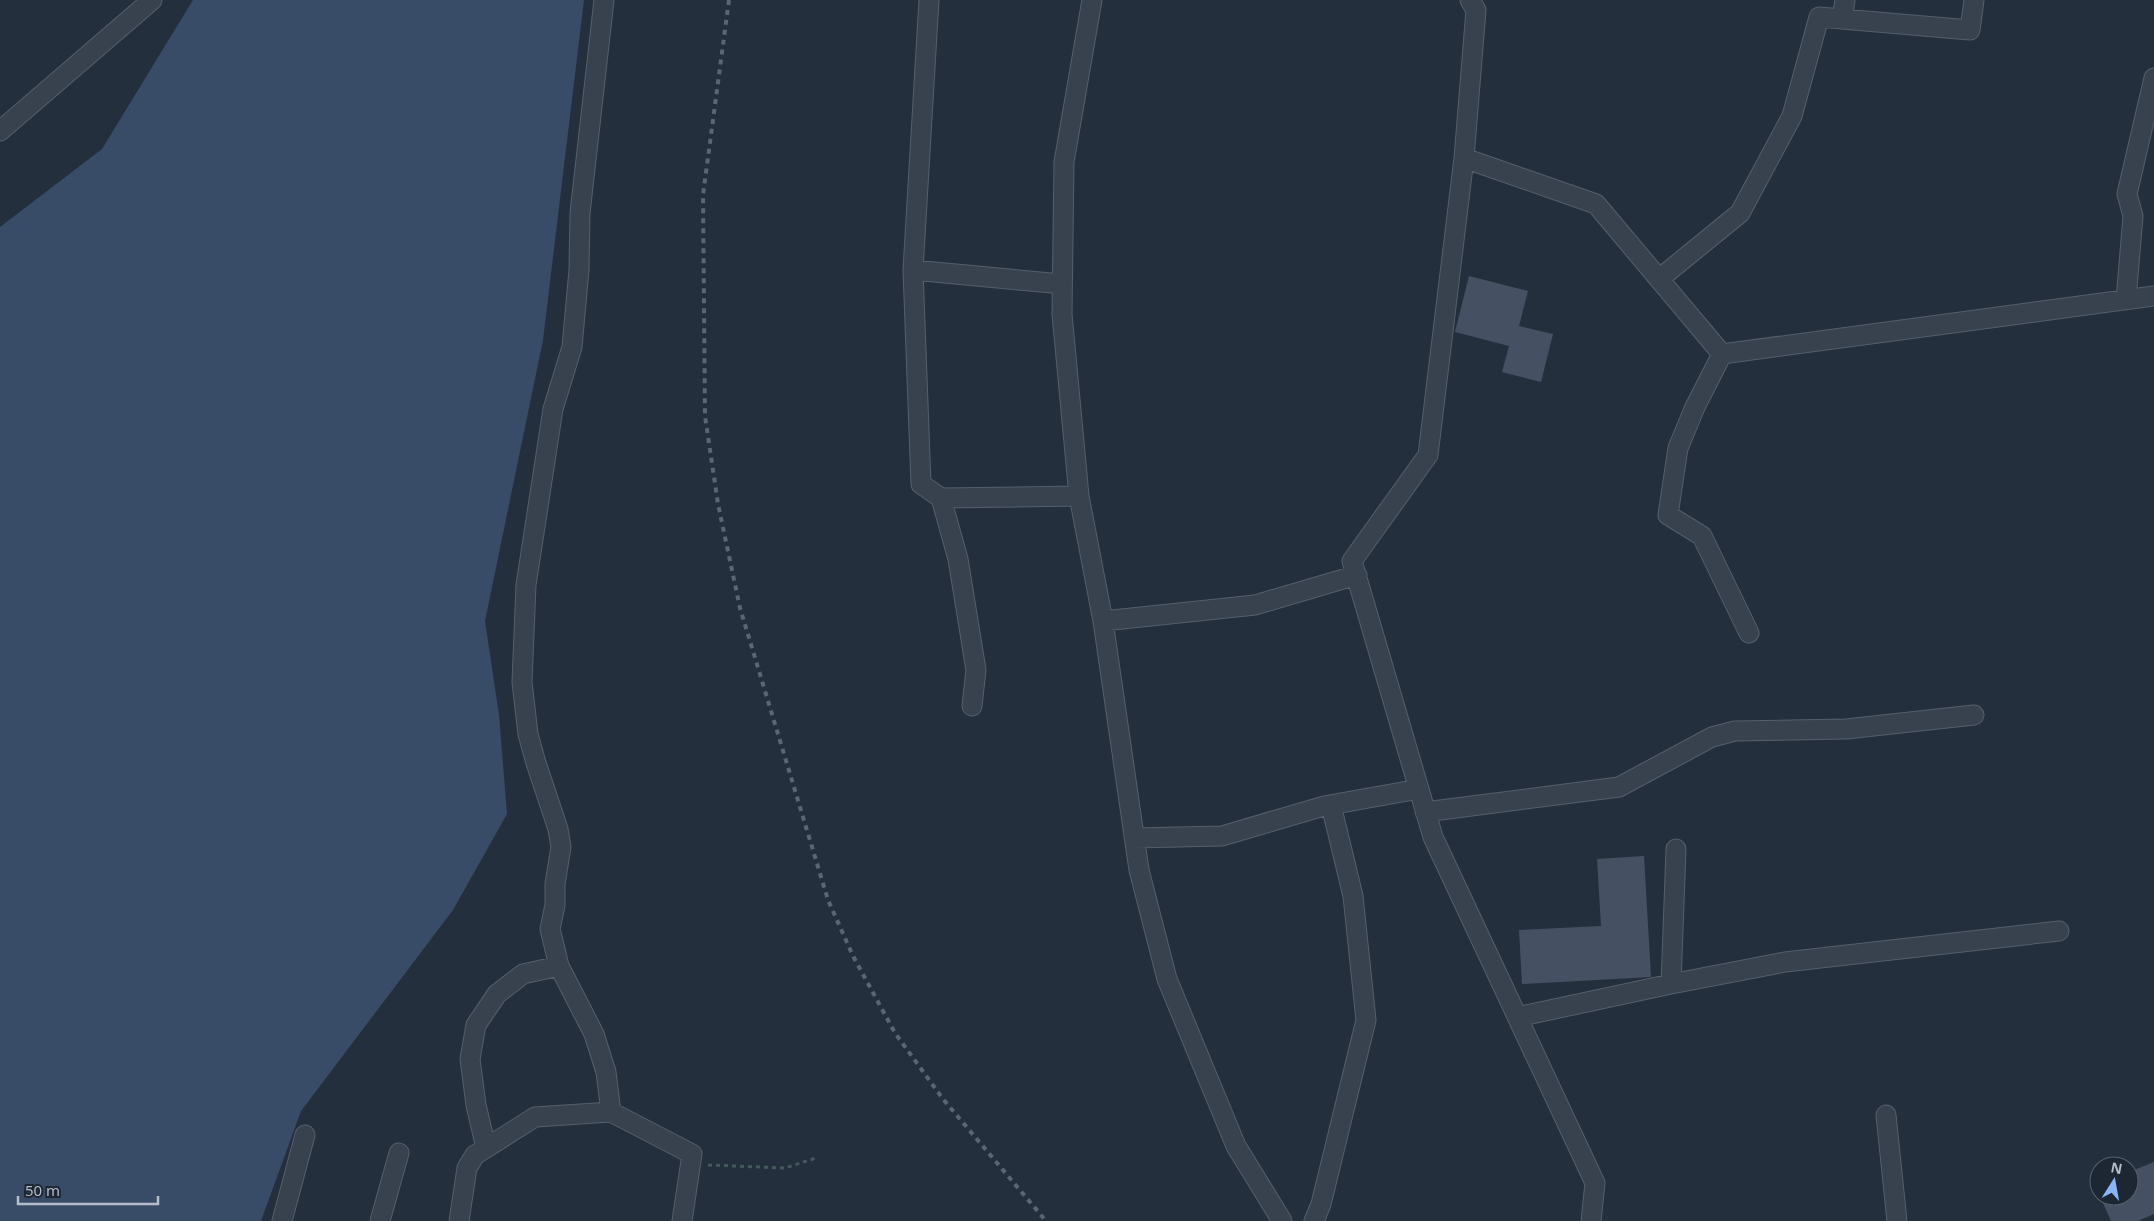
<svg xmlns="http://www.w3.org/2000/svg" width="2154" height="1221" viewBox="0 0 2154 1221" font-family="'Noto Sans',sans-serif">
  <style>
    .water { fill: #394c67 }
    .building { fill: #455162 }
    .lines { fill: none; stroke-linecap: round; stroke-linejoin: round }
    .minor-casing { stroke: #565f6c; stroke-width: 21 }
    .path { stroke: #44595c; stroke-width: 3; stroke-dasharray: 4 4; stroke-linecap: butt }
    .minor { stroke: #38414e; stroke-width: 19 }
    .rail { stroke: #5a6575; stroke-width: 4; stroke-dasharray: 5 5; stroke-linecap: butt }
  </style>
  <rect width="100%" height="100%" fill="#242f3e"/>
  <path class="water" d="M193,0h391l-41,340 -58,281 14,94 8,99 -54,96 -152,201 -40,110h-261v-994l102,-78z"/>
  <path class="building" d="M1469,276l59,15 -9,35 34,8 -12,48 -39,-10 7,-26 -54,-14z
    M1644,856l7,121 -129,7 -3,-54 82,-4 -4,-67z
    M2154,1162v52l-16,7h-27l-11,-25h29v-24z"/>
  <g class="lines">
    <g class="minor-casing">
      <path id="minor" d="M604,0l-24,213 -1,57 -7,77 -19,62 -27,176 -4,97 6,52 8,29 22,66 3,18 -6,37v21l-5,24 9,37 35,68 12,38 5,40
        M929,0l-16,270 8,214 20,14 138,-2
        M1092,0l-28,162 -2,152 17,182 24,125 36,249 28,109 69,167 46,75
        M1470,0l6,10 -12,148 132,46 126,150
        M1842,19l3,-19
        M0,131l152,-131
        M1464,158l-36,297 -76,106 81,276 162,346 -4,38
        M913,270l149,14
        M1659,279l81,-66 52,-97 27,-99 151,13 4,-30
        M2126,300l7,-84 -6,-22 27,-116
        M941,498l17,61 18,111 -4,36
        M1103,621l152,-16 102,-30
        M1749,633l-47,-97 -34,-21 10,-67 17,-41 27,-53 432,-58
        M1425,812l194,-25 93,-50 23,-6 111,-2 128,-14
        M1134,838l88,-2 102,-30 95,-17
        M1671,984l5,-135
        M1517,1017l154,-33 114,-22 274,-31
        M1886,1115l11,106
        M486,1148l-10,-43 -6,-46 6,-34 21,-31 26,-20 36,-8
        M282,1221l23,-86
        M380,1221l19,-68
        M459,1221l8,-53 8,-13 60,-38 76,-5 81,42 -10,67
        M1314,1221l7,-17 45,-184 -13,-124 -22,-91"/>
    </g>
    <path class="path" d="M708,1165l77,3 31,-10"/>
    <use href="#minor" class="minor"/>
    <path class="rail" d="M729,0l-26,195 2,221 13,88 22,104 88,292 25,56 42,77 48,66 103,122"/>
  </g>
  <g transform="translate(2114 1181) rotate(11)"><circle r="24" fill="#1d2633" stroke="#59626f"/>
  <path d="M0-4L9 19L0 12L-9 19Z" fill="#8ab4f8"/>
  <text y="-8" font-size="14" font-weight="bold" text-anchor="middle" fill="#b4bcc9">N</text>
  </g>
  <path d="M18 1196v8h140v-8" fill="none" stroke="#b4bcc9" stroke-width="2.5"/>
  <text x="25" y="1196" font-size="15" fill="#b4bcc9" stroke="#1d2633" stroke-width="4" paint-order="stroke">50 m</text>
</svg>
